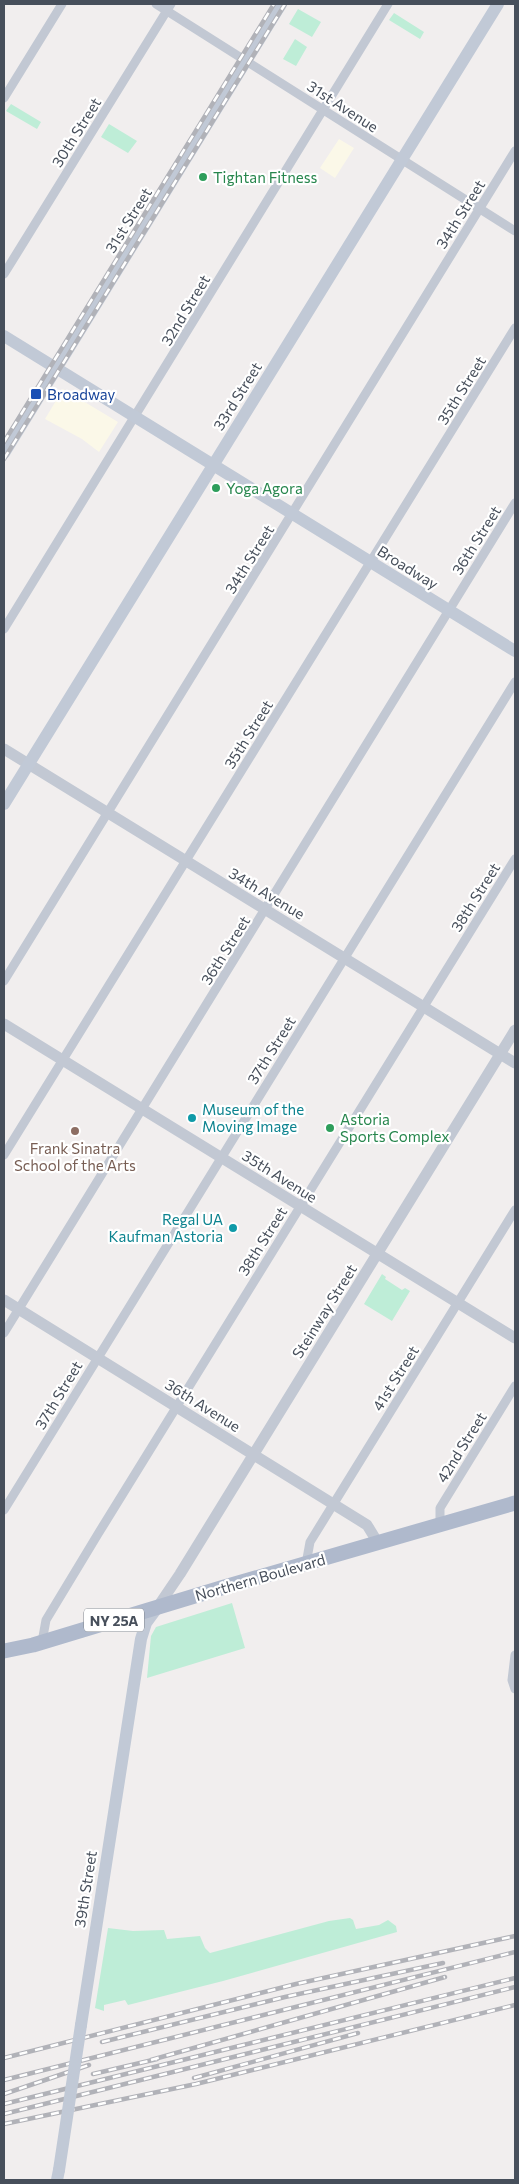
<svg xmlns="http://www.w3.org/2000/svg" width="519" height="2184" viewBox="0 0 519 2184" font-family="Commissioner,sans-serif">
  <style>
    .commercial { fill: #fbf8e8 }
    .green { fill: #beedd7 }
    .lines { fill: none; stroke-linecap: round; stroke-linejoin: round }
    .minor { stroke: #c2c8d3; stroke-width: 9 }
    .tertiary { stroke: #c2c8d3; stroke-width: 11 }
    .secondary { stroke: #c1c9d6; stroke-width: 12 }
    .primary { stroke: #afb9cc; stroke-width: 15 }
    .rail-casing { stroke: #b1b2b8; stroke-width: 4.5 }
    .rail { stroke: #fff; stroke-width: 2.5; stroke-dasharray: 8; stroke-linecap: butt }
    .secondary-bridge { stroke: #c1c9d6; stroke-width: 12 }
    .leisure-dot { fill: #2e9e5b; stroke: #fff; stroke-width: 2 }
    .transit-dot { fill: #1a4fb4; stroke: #fff; stroke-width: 2 }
    .culture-dot { fill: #0f9aa8; stroke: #fff; stroke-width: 2 }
    .education-dot { fill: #8d6e63; stroke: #fff; stroke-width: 2 }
    .labels { text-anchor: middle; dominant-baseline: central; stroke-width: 4.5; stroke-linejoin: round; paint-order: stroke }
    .shield { fill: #fff; stroke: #7e848c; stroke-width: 1 }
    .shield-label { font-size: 14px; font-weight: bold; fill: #474f5b }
    .street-label { font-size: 15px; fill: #474f5b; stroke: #fff }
    .leisure-label { font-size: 15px; fill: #27864d; stroke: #fff; text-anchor: start }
    .transit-label { font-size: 15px; fill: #164399; stroke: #fff; text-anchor: start }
    .culture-label { font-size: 15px; fill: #0d838f; stroke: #fff; text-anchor: start }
    .education-label { font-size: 15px; fill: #785e54; stroke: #fff }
  </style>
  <rect width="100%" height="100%" fill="#f1eeee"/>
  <path class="commercial" d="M339,139l15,9 -19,30 -15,-10z
    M63,389l55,33 -19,30 -17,-13 -37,-20z"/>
  <path class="green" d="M298,9l23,13 -9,15 -23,-13z
    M394,13l30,19 -4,7 -31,-19z
    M295,39l12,8 -11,19 -13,-7z
    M11,104l30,18 -4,7 -31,-18z
    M109,124l28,17 -9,12 -27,-16z
    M382,1274l4,3 -1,2 17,11 3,-2 5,3 -18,30 -28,-17z
    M232,1603l13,45 -98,30 4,-42 5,-9z
    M350,1918l3,2 3,9 23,-4 9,-5 8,6 1,6 -174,49 -95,24 -3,-5 -21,5v6l-9,-3 13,-80 25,3 31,-1 3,9 33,-3 5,12 5,5 119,-32z"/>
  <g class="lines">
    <path class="minor" d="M156,4l359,227
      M4,98l58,-94
      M4,274l167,-270
      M4,629l384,-625
      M4,981l511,-830
      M4,1155l511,-827
      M4,1333l511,-830
      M4,1510l511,-828
      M440,1525v-17l75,-122
      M306,1564l4,-22 205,-332
      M42,1642l4,-22 52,-86 417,-675
      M515,1655l-3,25 3,9"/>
    <path class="tertiary" d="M4,749l511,314
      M4,1024l511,314
      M4,1300l363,225 11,18
      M157,1608l23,-34 335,-544"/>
    <path class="secondary" d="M4,336l511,315
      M4,453l277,-449
      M4,804l494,-800
      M81,2025l60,-386 5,-16 11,-15
      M57,2180l2,-10"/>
    <path class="primary" d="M4,1651l29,-6 188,-57 294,-85"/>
    <g class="rail-casing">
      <path id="rail" d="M4,442l270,-438
        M4,459l281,-455
        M102,2042l183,-45 158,-34
        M4,2058l292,-74 219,-48
        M151,2060l294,-83
        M93,2074l64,-15
        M194,2078l164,-45
        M4,2080l511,-128
        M4,2094l85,-29
        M4,2104l511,-126
        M4,2114l511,-127
        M4,2124l192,-40 319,-79"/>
    </g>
    <use href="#rail" class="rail"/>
    <path class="secondary-bridge" d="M59,2170l22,-145"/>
  </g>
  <g class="leisure-dot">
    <circle cx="203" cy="177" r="5"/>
    <circle cx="216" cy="488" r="5"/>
    <circle cx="330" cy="1128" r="5"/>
  </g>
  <rect class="transit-dot" x="30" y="388" width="12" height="12" rx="2.5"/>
  <g class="culture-dot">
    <circle cx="192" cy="1118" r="5"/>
    <circle cx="233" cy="1228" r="5"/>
  </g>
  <circle class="education-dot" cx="75" cy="1131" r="5"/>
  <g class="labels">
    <rect class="shield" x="84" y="1608.5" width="60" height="23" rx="4"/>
    <g class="shield-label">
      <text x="114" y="1620">NY 25A</text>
    </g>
    <g class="street-label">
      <text transform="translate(343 106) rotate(33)">31st Avenue</text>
      <text transform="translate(76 132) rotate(-58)">30th Street</text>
      <text transform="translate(460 214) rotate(-58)">34th Street</text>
      <text transform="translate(128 220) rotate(-58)">31st Street</text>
      <text transform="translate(185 310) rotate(-59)">32nd Street</text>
      <text transform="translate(461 390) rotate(-58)">35th Street</text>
      <text transform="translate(237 396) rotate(-58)">33rd Street</text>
      <text transform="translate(476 540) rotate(-58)">36th Street</text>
      <text transform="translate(249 559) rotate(-58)">34th Street</text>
      <text transform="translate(408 567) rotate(32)">Broadway</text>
      <text transform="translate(248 734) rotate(-58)">35th Street</text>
      <text transform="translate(267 893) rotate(31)">34th Avenue</text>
      <text transform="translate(475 897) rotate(-58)">38th Street</text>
      <text transform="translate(225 950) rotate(-58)">36th Street</text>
      <text transform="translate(271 1050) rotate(-58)">37th Street</text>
      <text transform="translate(280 1176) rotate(32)">35th Avenue</text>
      <text transform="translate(262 1241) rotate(-58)">38th Street</text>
      <text transform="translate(324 1311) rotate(-58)">Steinway Street</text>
      <text transform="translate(395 1378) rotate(-58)">41st Street</text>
      <text transform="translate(58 1395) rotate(-59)">37th Street</text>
      <text transform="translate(203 1405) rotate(32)">36th Avenue</text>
      <text transform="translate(461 1447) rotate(-58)">42nd Street</text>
      <text transform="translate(260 1577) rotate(-16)">Northern Boulevard</text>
      <text transform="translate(85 1889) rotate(-81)">39th Street</text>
    </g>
    <g class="leisure-label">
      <text x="213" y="177">Tightan Fitness</text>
      <text x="226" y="488">Yoga Agora</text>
      <text x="340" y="1119">Astoria<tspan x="340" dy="17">Sports Complex</tspan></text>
    </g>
    <g class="transit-label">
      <text x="47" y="394">Broadway</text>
    </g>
    <g class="culture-label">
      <text x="202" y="1109">Museum of the<tspan x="202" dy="17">Moving Image</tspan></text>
      <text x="223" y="1219" text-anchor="end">Regal UA<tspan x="223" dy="17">Kaufman Astoria</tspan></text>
    </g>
    <g class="education-label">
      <text x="75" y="1148">Frank Sinatra<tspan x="75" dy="17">School of the Arts</tspan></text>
    </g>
  </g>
  <rect width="519" height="2184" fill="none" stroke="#474f5b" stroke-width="10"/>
</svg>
